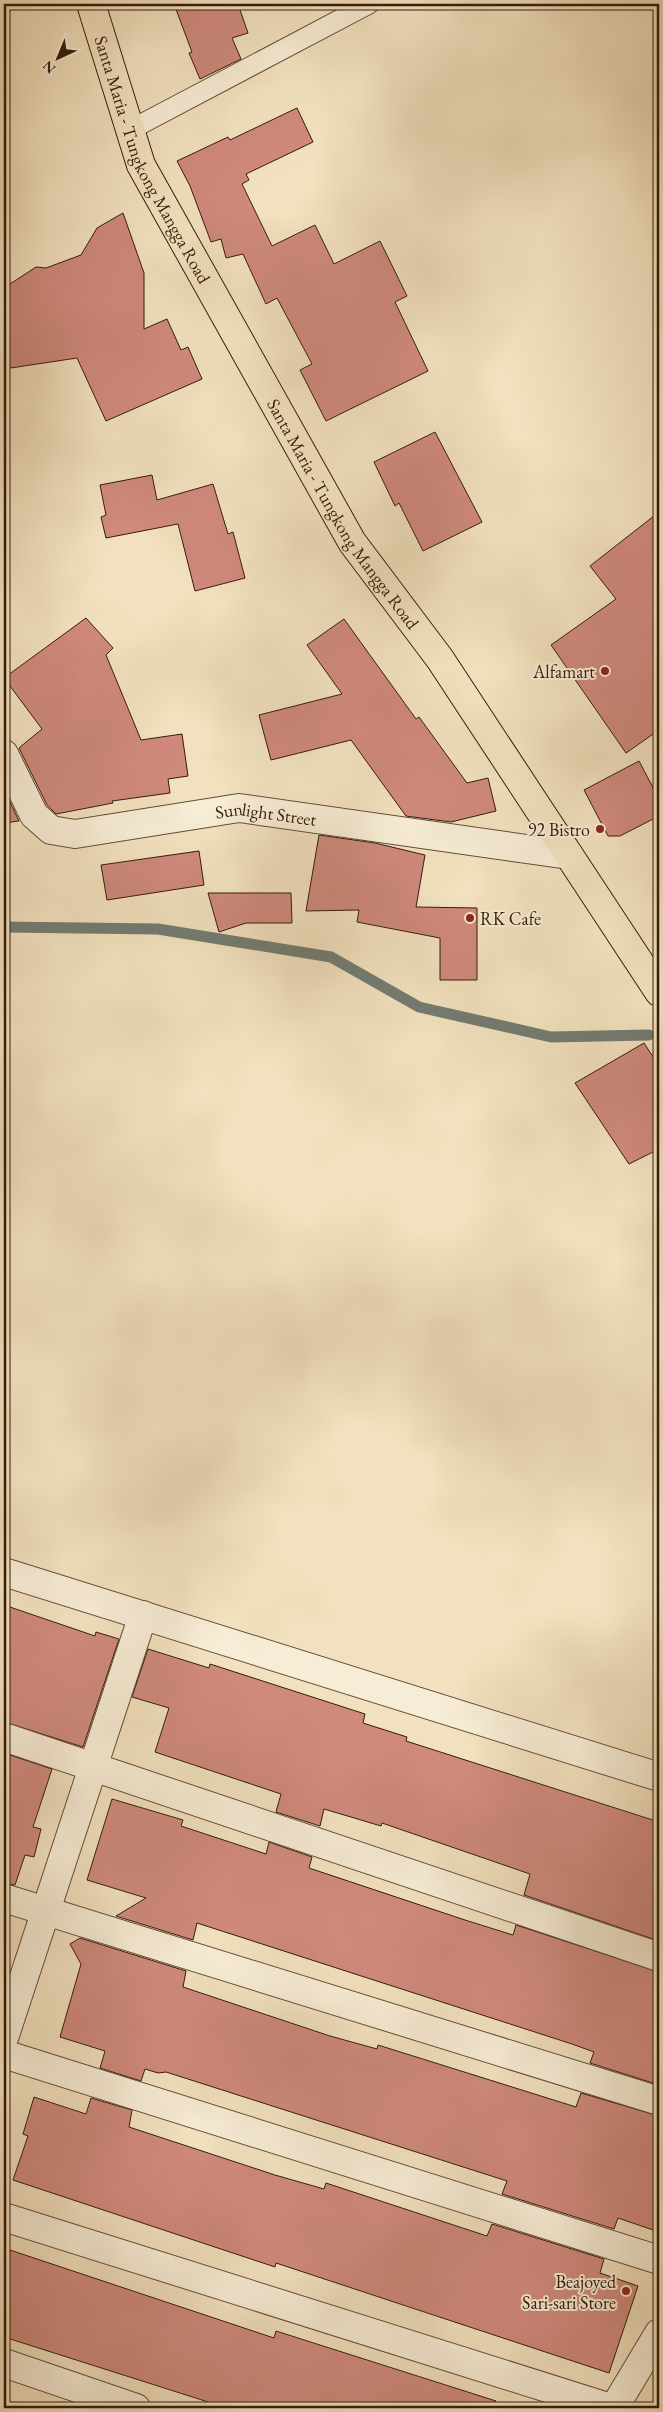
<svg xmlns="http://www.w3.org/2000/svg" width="663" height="2412" viewBox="0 0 663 2412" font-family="'EB Garamond',serif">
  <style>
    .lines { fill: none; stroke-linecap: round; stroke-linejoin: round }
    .stream { stroke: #727c72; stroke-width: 11 }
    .building { fill: #cf897d; stroke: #341c0b }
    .service-casing { stroke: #644d38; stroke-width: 21 }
    .minor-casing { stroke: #644d38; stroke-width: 30 }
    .primary-casing { stroke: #341c0b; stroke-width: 30 }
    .service { stroke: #f7ecd5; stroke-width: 19 }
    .minor { stroke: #f7ecd5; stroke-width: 28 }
    .primary { stroke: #f2e1be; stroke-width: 28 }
    .poi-dot { fill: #8f2418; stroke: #f7ecd5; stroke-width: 2 }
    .labels { text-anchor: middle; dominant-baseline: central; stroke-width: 4; stroke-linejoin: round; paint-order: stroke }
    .street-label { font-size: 18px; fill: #341c0b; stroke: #f7ecd5 }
    .poi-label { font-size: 18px; fill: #341c0b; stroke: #f7ecd5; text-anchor: end }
  </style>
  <rect width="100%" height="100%" fill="#f2e1be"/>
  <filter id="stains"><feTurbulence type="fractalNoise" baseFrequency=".004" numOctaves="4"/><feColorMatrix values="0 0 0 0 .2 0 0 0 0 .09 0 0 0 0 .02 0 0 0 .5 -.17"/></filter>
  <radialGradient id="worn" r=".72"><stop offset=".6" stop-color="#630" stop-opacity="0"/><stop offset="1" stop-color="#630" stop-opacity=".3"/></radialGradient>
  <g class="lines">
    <path class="stream" d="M4,927l154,2 173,28 88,50 132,30 98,-2"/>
  </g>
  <path class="building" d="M174,4h64l10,29 -16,5 9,21 -41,20 -11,-26 3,-1z
    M297,108l16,34 -67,32 3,6 -7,4 30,62 43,-21 19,39 46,-23 27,55 -12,6 33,69 -102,50 -26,-51 12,-6 -35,-66 -11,6 -23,-50 -17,4 -5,-19 -10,3 -21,-56 -13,-25 51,-24 2,3z
    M123,213l21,60v56l23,-10 14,31 7,-3 14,32 -96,42 -29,-63 -73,11v-81l32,-21 10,1 35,-13 16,-27z
    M435,432l47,90 -59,29 -24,-48 -4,3 -21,-44z
    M152,475l5,25 56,-16 15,50 5,-2 12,46 -50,13 -17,-67 -72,14 -5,-21 5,-2 -6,-30z
    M659,512v218l-33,23 -75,-108 65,-46 -26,-33z
    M86,618l27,30 -7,7 35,85 41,-6 6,42 -20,3 2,14 -58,8 1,2 -57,11 -9,-9 -28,-57 23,-19 -38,-51z
    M344,619l72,100 3,-2 48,66 21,-5 8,33 -45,11 -45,-6 -55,-76 -80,20 -12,-45 83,-21 -35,-49z
    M639,761l20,38v17l-39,20h-12l-24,-46z
    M4,789l15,32 -15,2z
    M319,835l56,8 50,12 -9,52 61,1v72h-37v-42l-83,-16 2,-12 -53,1z
    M199,851l5,34 -97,15 -6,-35z
    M208,893h83l1,30h-46l-27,9z
    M644,1043l15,23v83l-30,15 -54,-81z
    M4,1605l91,31 1,-4 23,7 -36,108 -79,-25z
    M148,1649l61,19 1,-4 155,50 -2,9 44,14 -1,4 253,81v119l-135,-46 6,-21 -148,-51 -1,3 -57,-17 -4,17 -44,-14 5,-18 -126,-42 14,-44 -37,-11z
    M4,1753l48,16 -19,58 8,2 -7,28 -9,-2 -10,30 -11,-2z
    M112,1799l71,21 -2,6 85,28 3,-12 43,15 -3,11 156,52 48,15 3,-10 143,47v113l-69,-22 4,-11 -22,-8 -375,-121 -4,17 -77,-24 30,-18 -59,-18z
    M80,1938l106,33 -3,16 147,49 47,13 1,-4 198,62 5,-14 78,23v116l-41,-14 -4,11 -112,-35 5,-13 -341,-109 -8,1 -13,-4 -4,12 -41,-13 5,-17 -45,-14 21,-73 -11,-20z
    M34,2097l52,17 5,-16 41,12 -3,17 146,48 49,14 2,-6 161,53 5,-12 112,35 -4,14 38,13 -29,87 -333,-110 -1,4 -262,-87 15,-44 -5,-2z
    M4,2248l270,90 2,-7 220,70 -1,7h-268l-223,-71z"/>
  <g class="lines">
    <g class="service-casing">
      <path id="service" d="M130,130l239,-126"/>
    </g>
    <g class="minor-casing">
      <g id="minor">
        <path id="s1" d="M4,754l30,61 17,15 24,4 164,-26 330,47"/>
        <path d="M4,1572l655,205"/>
        <path d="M4,1737l655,220"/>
        <path d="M4,1898l655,203"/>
        <path d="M4,2038l139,-423"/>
        <path d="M4,2054l655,206"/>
        <path d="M4,2217l607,191"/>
        <path d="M4,2363l132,45"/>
        <path d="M614,2408l45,-75"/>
      </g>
    </g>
    <g class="primary-casing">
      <g id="primary">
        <path id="s2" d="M91,4l50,161 211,377 88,117 219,333"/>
      </g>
    </g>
    <use href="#service" class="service"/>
    <use href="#minor" class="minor"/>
    <use href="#primary" class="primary"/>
  </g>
  <g class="poi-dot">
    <circle cx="605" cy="671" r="5"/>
    <circle cx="600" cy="829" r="5"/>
    <circle cx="470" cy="918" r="5"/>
    <circle cx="626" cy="2291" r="5"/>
  </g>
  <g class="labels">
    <g class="street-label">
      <text stroke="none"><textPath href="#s2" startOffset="168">Santa Maria - Tungkong Mangga Road</textPath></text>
      <text stroke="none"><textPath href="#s2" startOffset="572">Santa Maria - Tungkong Mangga Road</textPath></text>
      <text stroke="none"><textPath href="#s1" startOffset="308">Sunlight Street</textPath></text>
    </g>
    <g class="poi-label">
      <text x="595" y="671">Alfamart</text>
      <text x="590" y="829">92 Bistro</text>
      <text x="480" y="918" text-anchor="start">RK Cafe</text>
      <text x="616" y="2281">Beajoyed<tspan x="616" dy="21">Sari-sari Store</tspan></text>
    </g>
  </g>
  <rect width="663" height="2412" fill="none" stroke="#f2e1be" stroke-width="20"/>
  <rect x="5" y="5" width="653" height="2402" fill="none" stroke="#341c0b" stroke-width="2.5"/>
  <rect x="10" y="10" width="643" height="2392" fill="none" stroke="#341c0b"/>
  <g transform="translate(58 58) rotate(224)" stroke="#f7ecd5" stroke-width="4" paint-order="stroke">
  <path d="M0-4L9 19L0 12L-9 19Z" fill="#341c0b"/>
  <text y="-8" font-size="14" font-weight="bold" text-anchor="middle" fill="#341c0b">N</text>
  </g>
  <rect width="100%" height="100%" filter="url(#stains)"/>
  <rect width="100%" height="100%" fill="url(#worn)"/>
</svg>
